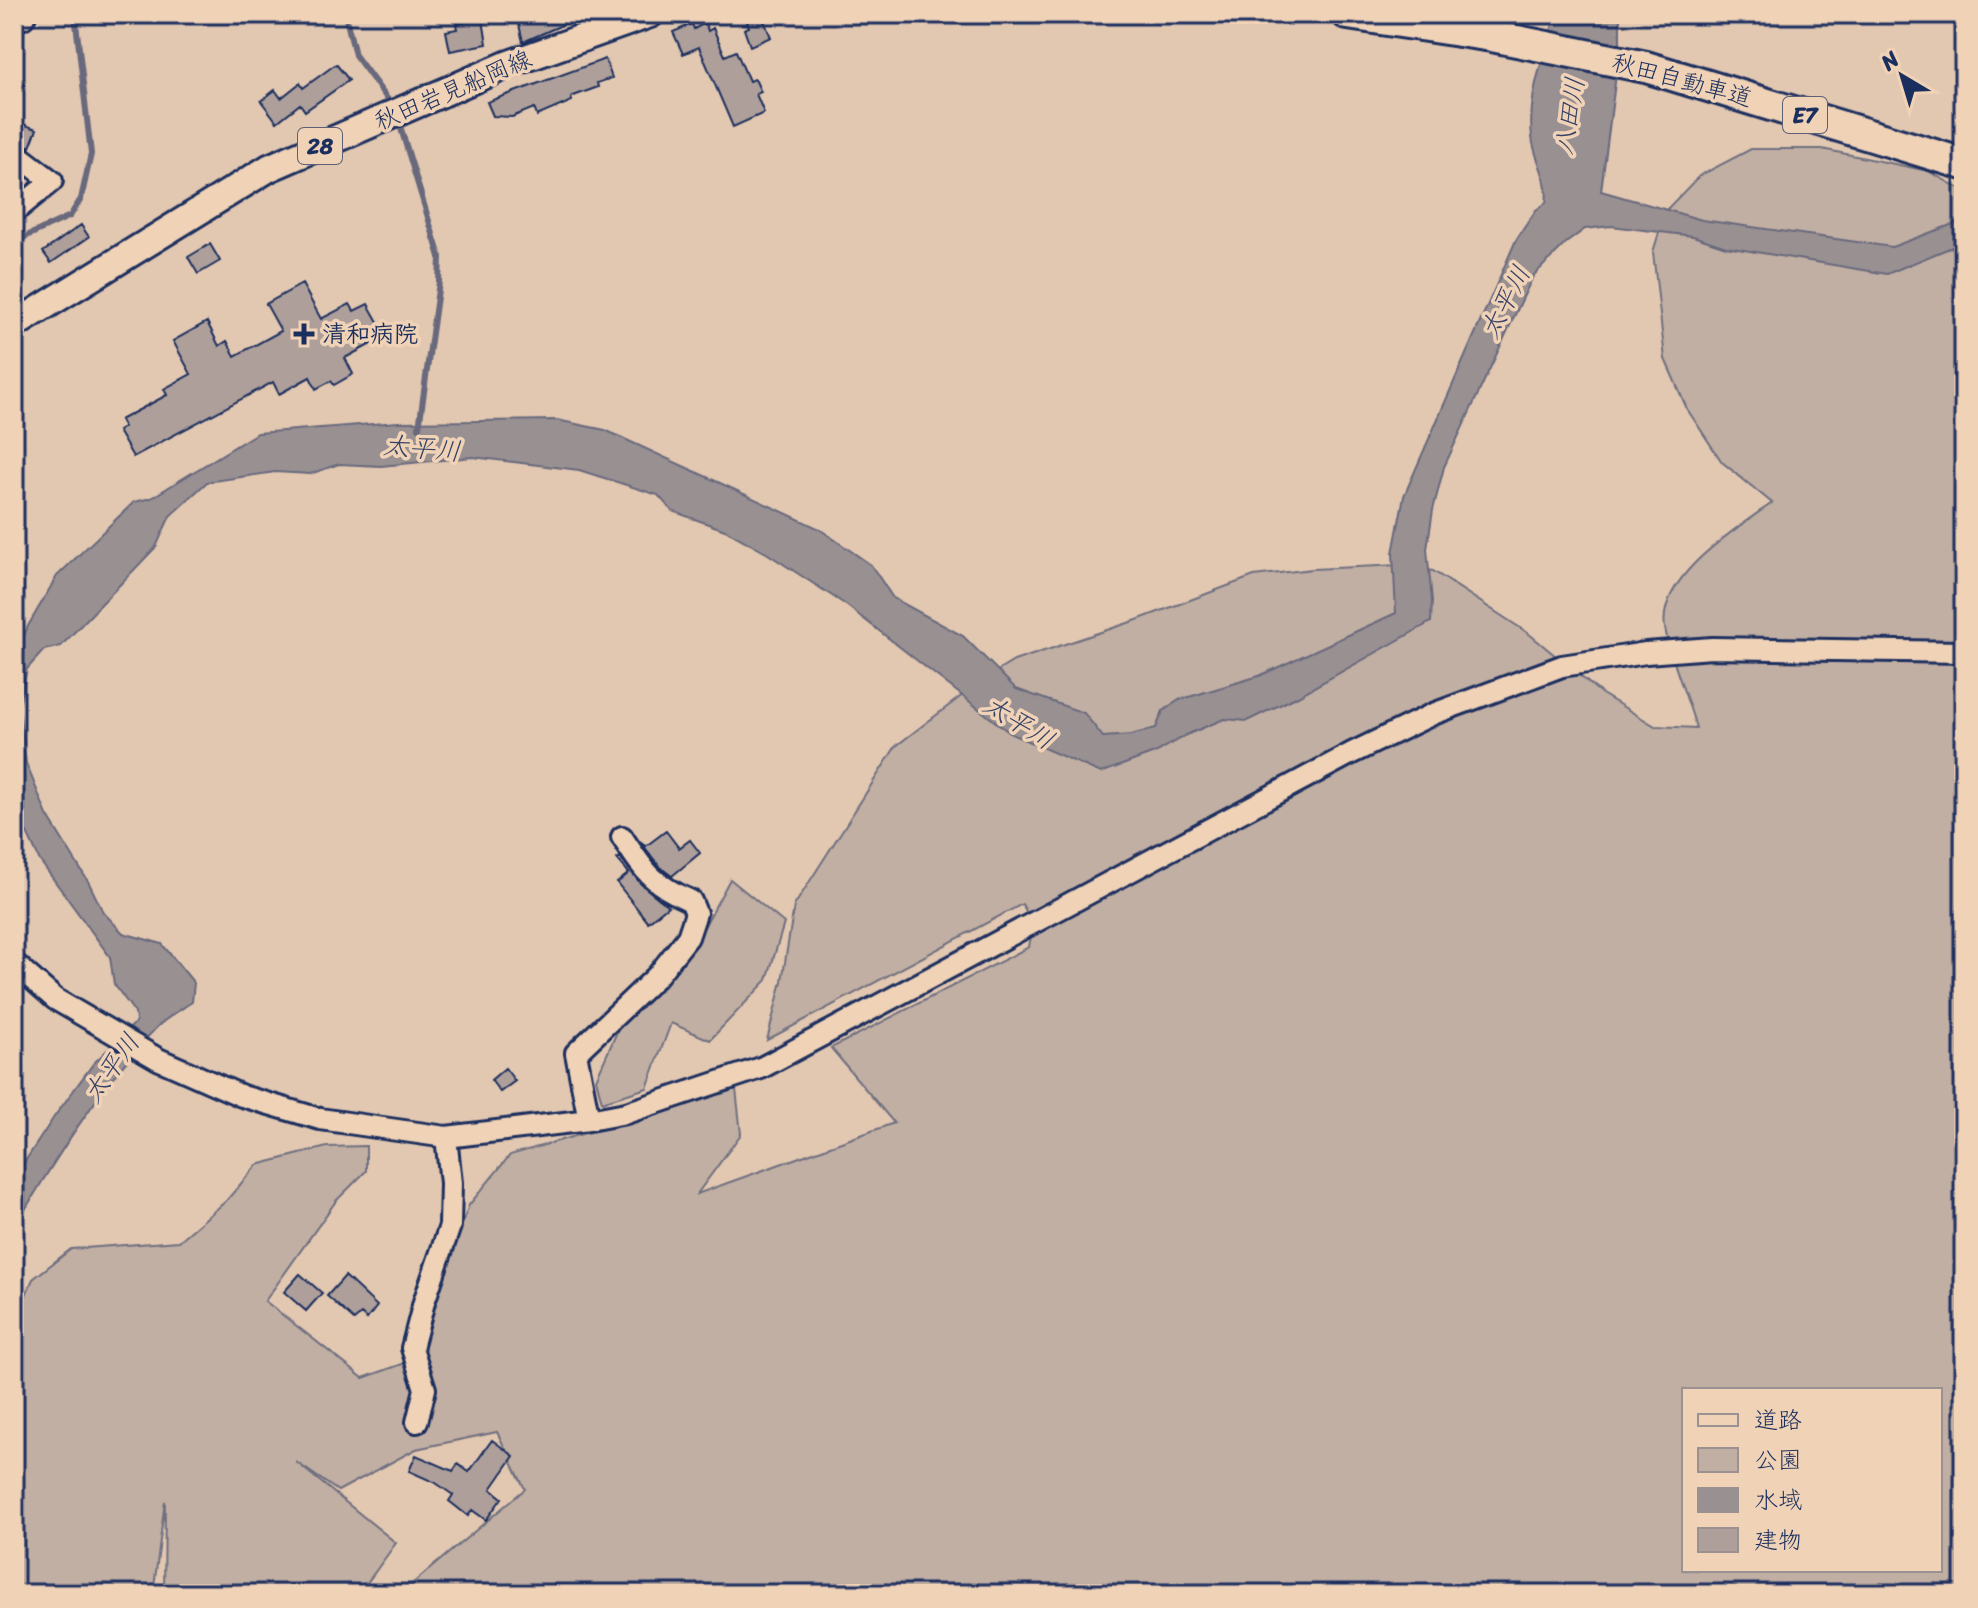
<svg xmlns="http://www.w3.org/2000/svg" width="1978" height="1608" viewBox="0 0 1978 1608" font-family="Sriracha,'Klee One',sans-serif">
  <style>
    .green { fill: #c2afa3; stroke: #6e6f80; stroke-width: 2; fill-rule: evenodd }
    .water { fill: #999092; stroke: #67697d; stroke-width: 2 }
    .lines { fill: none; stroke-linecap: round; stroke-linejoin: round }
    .stream { stroke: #67697d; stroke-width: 6 }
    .building { fill: #ae9f9b; stroke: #1b2f5e; stroke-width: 2 }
    .minor-casing { stroke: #1b2f5e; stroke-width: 26 }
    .major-casing { stroke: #1b2f5e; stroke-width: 32 }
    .highway-casing { stroke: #1b2f5e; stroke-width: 36 }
    .minor { stroke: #f0d2b6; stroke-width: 20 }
    .major { stroke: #f0d2b6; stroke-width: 26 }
    .highway { stroke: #f0d2b6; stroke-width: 30 }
    .poi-dot { fill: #1b2f5e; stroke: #f0d2b6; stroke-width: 3 }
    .labels { text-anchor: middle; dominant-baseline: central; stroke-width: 7; stroke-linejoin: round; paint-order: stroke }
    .shield { fill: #f0d2b6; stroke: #5b6078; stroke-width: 2 }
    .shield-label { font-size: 22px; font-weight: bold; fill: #1b2f5e }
    .street-label { font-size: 24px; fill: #1b2f5e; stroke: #f0d2b6 }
    .poi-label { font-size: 24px; font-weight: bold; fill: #1b2f5e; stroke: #f0d2b6; text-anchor: start }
    .water-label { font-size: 26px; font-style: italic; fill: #344268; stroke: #f0d2b6 }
  </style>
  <rect width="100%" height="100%" fill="#e3c8b1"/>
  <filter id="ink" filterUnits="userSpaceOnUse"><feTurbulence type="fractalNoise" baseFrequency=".0125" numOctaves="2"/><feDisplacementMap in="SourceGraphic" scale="16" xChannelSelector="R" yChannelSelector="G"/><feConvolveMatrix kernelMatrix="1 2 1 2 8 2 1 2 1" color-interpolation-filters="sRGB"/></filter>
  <g filter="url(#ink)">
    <path class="green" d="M1751,149h71l106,22 36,20v1403h-1564l125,-105 -28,-57 -81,17 -78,42 -42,-29 100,81 -37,51h-195l1,-93 -11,86 5,7h-145v-272l19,-43 38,-30 108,-8 47,-40 31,-36 70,-18 39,-1v25l-30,30 -71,100 98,77 62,-22 -7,-7 51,-144 41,-50 226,-66 5,45 -44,60 197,-71 -63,-75 198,-101 4,-23 -11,-20 -255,136 15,-59 12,-75 102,-160 85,-65 33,-20 123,-41 117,-44 58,-7 89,-4 32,6 95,62 74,61 53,32 41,2c-9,-33 -25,-66 -31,-100 -8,-51 72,-100 107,-125l-50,-41 -35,-53 -22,-50 -12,-107 13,-42 33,-34zM1684,1390h256v180h-256z
      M730,879l54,44 -17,57 -57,60 -39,-17 -24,65 -45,14 -6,-23 24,-54 70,-72z"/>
    <path class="water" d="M1556,14h64v30l-19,147 101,29 190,27 72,-27v22l-77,32 -161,-27 -33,-11 -82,-10 -26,3 -19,14 -33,33 -89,191 -11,43 -6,39 5,52 -1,21 -135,75 -49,24 -23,-2 -38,16 -29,17 -56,21 -90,-39 -165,-129 -78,-51 -43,-24 -53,-19 -14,-16 -79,-25 -106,-13 -92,9 -42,-2 -29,10 -35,-2 -68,10 -37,34 -14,31 -95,99 -17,4 -17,19 -8,38 7,56 21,52 42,68 14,29 20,21 39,11 32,39 -2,19c-12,8 -26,16 -35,25 -56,58 -102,132 -143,201v-50l40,-61 39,-53 43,-42 -1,-9 -21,-29 -4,-27 -70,-96 -26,-56v-148l14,-31 29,-50 77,-74 17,-4 106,-65 141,-11 159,-2 48,10 213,98 53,37 22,33 70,38 53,53 68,24 19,24 28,-2 25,-7 7,-17 16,-11 80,-24 137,-63 -3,-60 11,-57 112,-256 20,-30 10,-7c4,-23 -12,-44 -14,-66 -5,-41 13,-84 24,-123z"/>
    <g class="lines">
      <path class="stream" d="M345,14l10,41 39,53
        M398,119l42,138 -1,25 -20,146
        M14,242l56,-26 11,-17 10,-45 -16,-140"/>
    </g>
    <path class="building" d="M482,14l5,30 -37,7 -4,-20 11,-2 -1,-5 9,-2v-6z
      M559,14h28l-64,28 -5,-22z
      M761,14l10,23 -21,9 -6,-17 5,-2 -3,-8z
      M705,23l3,8 5,-3 12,28 11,-5 13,30 6,-2 6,13 -5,2 8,19 -31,14 -34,-80 -16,7 -10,-22 19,-8 2,5z
      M605,59l7,19 -15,5 1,4 -27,10 1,4 -35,15 -3,-8 -22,9 -19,-1 -6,-14z
      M336,64l13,16 -44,31 -5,-7 -23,18 -16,-21 14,-11 6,8 19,-15 3,5z
      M14,121l23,8 -7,18 -16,-8z
      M81,225l8,12 -38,26 -8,-11z
      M210,244l10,17 -22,13 -10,-17z
      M302,284l19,35 29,-15 4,7 14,-7 18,32 -41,22 8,16 -19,11 -3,-4 -15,8 -6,-12 -31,17 -6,-12 -140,75 -15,-26 6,-4 -4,-7 47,-25 -3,-6 27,-15 -18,-33 34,-19 12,24 8,-5 8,15 46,-25 -15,-27z
      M666,831l13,17 11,-8 10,13 -28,23 1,1 -13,-10 -20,-26 6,5z
      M620,857l21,27 27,22 -20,16 -31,-39 12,-10 -12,-14z
      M505,1068l10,13 -15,11 -9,-12z
      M300,1274l22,19 -16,18 -22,-19z
      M345,1276l32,30 -10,13 -6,-5 -7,6 -27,-24z
      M492,1440l22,16 -23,33 11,9 -16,22 -14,-10 -4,6 -19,-15 4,-6 -17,-12 -27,-12 7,-16 37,16 5,-7 11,8z"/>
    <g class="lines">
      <g class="minor-casing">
        <path id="minor" d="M14,152l38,29 -38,31
          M14,963l41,36 103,60 84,37 78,23 126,18 143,-17 37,-7 135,-45 591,-315 81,-39 129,-48 84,-13 66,-5 252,4
          M589,1120l-13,-67 81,-77 31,-39 8,-24 -5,-12c-39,-17 -46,-29 -69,-64
          M417,1422l8,-33 -13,-41 12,-46 26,-76 1,-43 -5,-46"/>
      </g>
      <g class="major-casing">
        <path id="major" d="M14,325l255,-157 240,-104 141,-50"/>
      </g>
      <g class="highway-casing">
        <path id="highway" d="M1348,14l144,22 154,31 318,97
          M14,15l6,-1"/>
      </g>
      <use href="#minor" class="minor"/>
      <use href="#major" class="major"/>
      <use href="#highway" class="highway"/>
    </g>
  </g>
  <path class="poi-dot" d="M300 322h8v8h8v8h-8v8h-8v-8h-8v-8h8z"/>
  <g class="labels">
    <g class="shield">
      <rect x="1783" y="97" width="44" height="36" rx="6"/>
      <rect x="298" y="128" width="44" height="36" rx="6"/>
    </g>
    <g class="shield-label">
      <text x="1805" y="115">E7</text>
      <text x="320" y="146">28</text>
    </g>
    <g class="street-label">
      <text transform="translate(1682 80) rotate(15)">秋田自動車道</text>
      <text transform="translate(453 90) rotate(-23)">秋田岩見船岡線</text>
    </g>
    <g class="poi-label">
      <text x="322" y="334">清和病院</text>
    </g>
    <g class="water-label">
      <text transform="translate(1569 116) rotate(-81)">八田川</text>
      <text transform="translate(1505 302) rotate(-63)">太平川</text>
      <text transform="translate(422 448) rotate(5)">太平川</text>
      <text transform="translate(1019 722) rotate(32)">太平川</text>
      <text transform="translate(111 1068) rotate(-55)">太平川</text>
    </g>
  </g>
  <rect width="1978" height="1608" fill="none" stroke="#f0d2b6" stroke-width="48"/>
  <rect x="24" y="24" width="1930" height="1560" fill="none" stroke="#1b2f5e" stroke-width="3" filter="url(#ink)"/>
  <rect x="1682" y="1388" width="260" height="184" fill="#f0d2b6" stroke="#9b9193" stroke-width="2"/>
  <rect x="1698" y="1414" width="40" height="12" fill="#f0d2b6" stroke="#9b9193" stroke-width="2"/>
  <text x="1754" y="1428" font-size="24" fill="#1b2f5e">道路</text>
  <rect x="1698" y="1448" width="40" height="24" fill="#c2afa3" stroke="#9b9193" stroke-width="2"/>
  <text x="1754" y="1468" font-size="24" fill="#1b2f5e">公園</text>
  <rect x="1698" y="1488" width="40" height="24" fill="#999092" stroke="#9b9193" stroke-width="2"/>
  <text x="1754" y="1508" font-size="24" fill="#1b2f5e">水域</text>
  <rect x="1698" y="1528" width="40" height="24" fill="#ae9f9b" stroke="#9b9193" stroke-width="2"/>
  <text x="1754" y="1548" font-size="24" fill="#1b2f5e">建物</text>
  <g transform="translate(1902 76) rotate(322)" stroke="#f0d2b6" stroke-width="6" paint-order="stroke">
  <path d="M0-6L14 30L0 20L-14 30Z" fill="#1b2f5e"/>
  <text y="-12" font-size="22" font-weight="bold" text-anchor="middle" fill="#1b2f5e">N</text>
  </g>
</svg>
